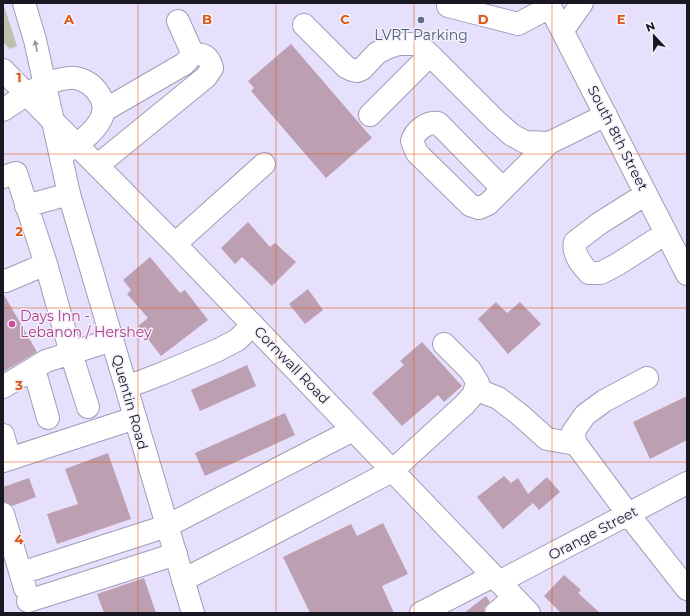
<svg xmlns="http://www.w3.org/2000/svg" width="690" height="616" viewBox="0 0 690 616" font-family="Montserrat,sans-serif">
  <style>
    .green { fill: #bbc2ae }
    .building { fill: #bd9fb2 }
    .lines { fill: none; stroke-linecap: round; stroke-linejoin: round }
    .minor-casing { stroke: #a29cb7; stroke-width: 24 }
    .major-casing { stroke: #a29cb7; stroke-width: 24 }
    .highway-casing { stroke: #a29cb7; stroke-width: 24 }
    .minor { stroke: #fff; stroke-width: 22 }
    .major { stroke: #fff; stroke-width: 22 }
    .highway { stroke: #fff; stroke-width: 22 }
    .oneway { fill: #98979b }
    .grid { fill: none; stroke: #de560d; stroke-width: 1; stroke-opacity: 0.55 }
    .service-dot { fill: #5c6f8a; stroke: #f3f0fc; stroke-width: 1.5 }
    .hotel-dot { fill: #d1479c; stroke: #f3f0fc; stroke-width: 1.5 }
    .labels { text-anchor: middle; dominant-baseline: central; stroke-width: 3; stroke-linejoin: round; paint-order: stroke }
    .service-label { font-size: 14px; fill: #4e5e75; stroke: #f3f0fc }
    .street-label { font-size: 14px; fill: #191721; stroke: #f3f0fc }
    .hotel-label { font-size: 14px; fill: #b23c85; stroke: #f3f0fc; text-anchor: start }
    .grid-label { font-size: 13px; text-anchor: middle; font-weight: bold; fill: #de560d; stroke: #f3f0fc; stroke-width: 3; stroke-linejoin: round; paint-order: stroke }
  </style>
  <rect width="100%" height="100%" fill="#e6e0fd"/>
  <path class="green" d="M3,3l14,43 -7,3 -7,-7z"/>
  <path class="building" d="M291,44l81,94 -46,40 -75,-87 3,-3 -6,-7z
    M248,222l22,25 5,-4 21,19 -24,24 -30,-29 -7,7 -14,-16z
    M150,257l30,36 5,-3 23,30 -47,36 -23,-30 10,-8 -21,-24 4,-4 -8,-10z
    M308,289l15,21 -18,14 -16,-20z
    M3,293l34,59 -34,20z
    M496,302l11,11 13,-11 21,22 -33,30 -30,-35z
    M422,342l40,44 -18,16 -6,-7 -36,31 -30,-33 32,-28 -4,-4z
    M247,365l9,21 -56,25 -9,-21z
    M687,396v44l-37,19 -17,-37z
    M285,413l10,22 -90,41 -10,-23z
    M108,453l23,66 -74,25 -10,-30 31,-10 -13,-35z
    M504,476l7,7 7,-5 10,16 19,-17 13,15 -21,18 -6,-7 -30,26 -26,-32z
    M29,478l7,19 -24,9 -6,-4h-3v-15z
    M383,523l25,51 -26,12 12,27h-84l-27,-56 68,-33 6,12z
    M564,575l17,15 -3,3 22,20h-39l-17,-17z
    M144,578l12,35h-52l-7,-19z
    M486,596l4,6 -6,6v5h-20z"/>
  <g class="lines">
    <g class="minor-casing">
      <path id="minor" d="M548,3l139,271
        M448,6l70,18 32,-17
        M304,25l42,42 6,3 5,1 5,-2 15,-16 12,-6 9,-3h19l13,11 66,66 16,14 13,7 24,1 57,-28
        M563,30l19,-27
        M3,110c20,-13 41,-30 66,-32 9,-1 21,4 27,12 3,4 6,8 7,13 6,21 -27,43 -42,52
        M103,111l81,-47c5,-5 7,-7 7,-14l-13,-29
        M370,115l60,-60
        M98,165l108,-88 6,-9c-3,-12 -8,-15 -21,-13
        M3,177l13,-4 30,91 25,89 17,54
        M503,189l-65,-66c-11,-2 -23,8 -26,18l5,12 53,52 9,3 9,-4 61,-61
        M646,194l-46,29 -25,19c-3,12 7,23 14,31h12l17,-9 48,-31
        M26,206l43,-12
        M175,244l89,-80
        M3,280l3,1 40,-17
        M34,369l14,49
        M647,378l-43,23 -19,14 -12,17 3,12 52,70 59,75
        M126,386l14,-4 21,-8 57,-24 19,-10 16,-15
        M3,387l43,-26 66,-21
        M475,389l23,9 21,16 28,25 29,5
        M3,435l7,24
        M3,461l132,-43
        M3,514l22,74
        M21,573l146,-47 186,-96
        M183,580l76,-39 133,-70 72,-66 9,-10 5,-12 -8,-13 -26,-26
        M499,582l188,-99
        M28,601l148,-47
        M421,613l72,-37
        M496,613l18,-15"/>
    </g>
    <g class="major-casing">
      <path id="major" d="M52,120l123,124 354,369"/>
    </g>
    <g class="highway-casing">
      <path id="highway" d="M24,3l11,37 34,154 124,419
        M3,70l49,50"/>
    </g>
    <use href="#minor" class="minor"/>
    <use href="#major" class="major"/>
    <use href="#highway" class="highway"/>
  </g>
  <defs><path id="oneway-solid" d="M-6-.8H1V-3.2L6.5 0L1 3.2V.8H-6Z"/></defs>
  <use class="oneway" href="#oneway-solid" transform="translate(36 46) rotate(-102)"/>
  <path class="grid" d="M138,3v610M276,3v610M414,3v610M552,3v610M3,154h684M3,308h684M3,462h684"/>
  <circle class="service-dot" cx="421" cy="20" r="4"/>
  <circle class="hotel-dot" cx="12" cy="324" r="4"/>
  <g class="labels">
    <g class="service-label">
      <text x="421" y="35">LVRT Parking</text>
    </g>
    <g class="street-label">
      <text transform="translate(618 138) rotate(63)">South 8th Street</text>
      <text transform="translate(292 365) rotate(46)">Cornwall Road</text>
      <text transform="translate(130 402) rotate(74)">Quentin Road</text>
      <text transform="translate(593 533) rotate(-28)">Orange Street</text>
    </g>
    <g class="hotel-label">
      <text x="20" y="316">Days Inn -<tspan x="20" dy="16">Lebanon / Hershey</tspan></text>
    </g>
  </g>
  <g class="grid-label">
    <text x="69" y="24">A</text>
    <text x="207" y="24">B</text>
    <text x="345" y="24">C</text>
    <text x="483" y="24">D</text>
    <text x="621" y="24">E</text>
    <text x="19" y="82">1</text>
    <text x="19" y="236">2</text>
    <text x="19" y="390">3</text>
    <text x="19" y="544">4</text>
  </g>
  <rect width="690" height="616" fill="none" stroke="#191721" stroke-width="8"/>
  <g transform="translate(654 36) rotate(338)" stroke="#f3f0fc" stroke-width="3" paint-order="stroke">
  <path d="M0-3L7 15L0 10L-7 15Z" fill="#191721"/>
  <text y="-6" font-size="11" font-weight="bold" text-anchor="middle" fill="#191721">N</text>
  </g>
</svg>
